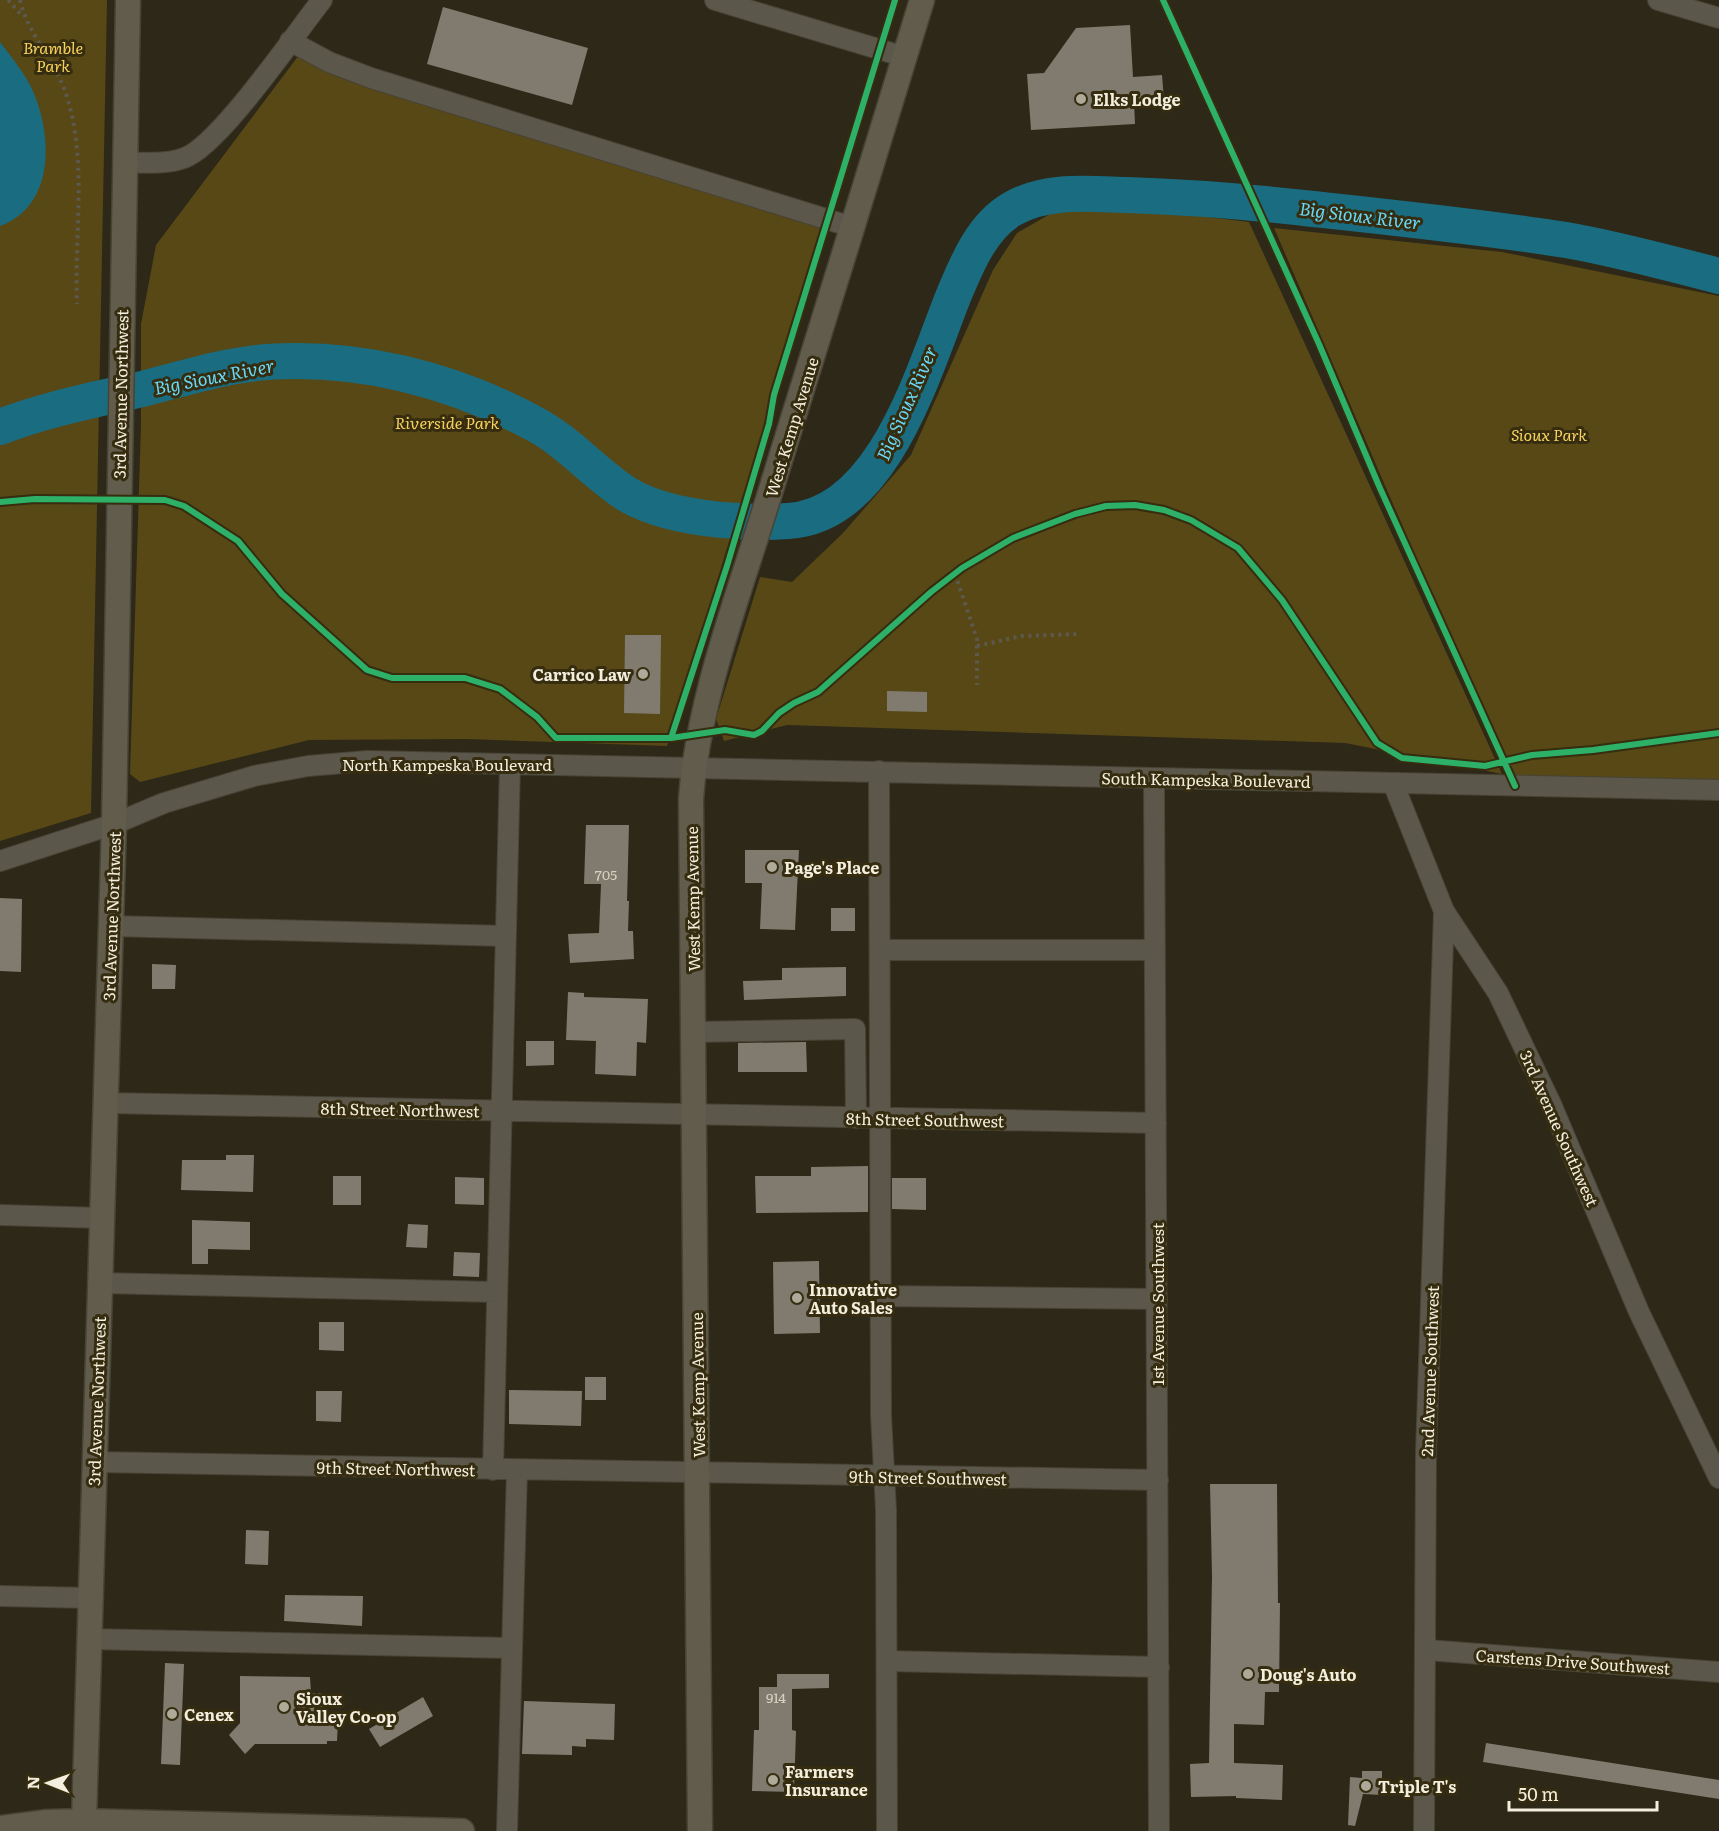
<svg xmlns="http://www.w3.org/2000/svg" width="1719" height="1831" viewBox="0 0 1719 1831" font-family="Literata,serif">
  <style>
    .green { fill: #574816 }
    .water { fill: #1a6d81 }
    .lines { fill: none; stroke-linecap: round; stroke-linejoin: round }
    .river { stroke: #1a6d81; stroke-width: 36 }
    .building { fill: #807b6e }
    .minor-casing { stroke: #474335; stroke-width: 22 }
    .major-casing { stroke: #474335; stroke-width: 27 }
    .path { stroke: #5d594e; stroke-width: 4; stroke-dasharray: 3 4.5; stroke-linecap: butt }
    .minor { stroke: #5b574b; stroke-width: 20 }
    .major { stroke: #625c4c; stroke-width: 24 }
    .cycleway-casing { stroke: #362c0f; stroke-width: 10 }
    .cycleway { stroke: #2db169; stroke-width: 6 }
    .poi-dot { fill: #aea998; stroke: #362c0f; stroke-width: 2 }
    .labels { text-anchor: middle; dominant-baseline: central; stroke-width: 6; stroke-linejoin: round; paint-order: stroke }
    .number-label { font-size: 14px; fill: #d6d1c1 }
    .park-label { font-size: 16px; font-style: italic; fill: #f7d25e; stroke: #362c0f }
    .poi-label { font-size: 16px; font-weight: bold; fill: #f3eedd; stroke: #362c0f; text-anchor: start }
    .street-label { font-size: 16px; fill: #f3eedd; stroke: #362c0f }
    .water-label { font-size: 18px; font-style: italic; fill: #68d9f8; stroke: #362c0f }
  </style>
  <rect width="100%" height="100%" fill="#2d2818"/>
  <path class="green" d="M0,0h107l-16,813 -91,28z
    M299,55l528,164 -160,527 -202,-7 -156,1 -169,42 -10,-8 11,-349v-101l15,-79z
    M1085,202l164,20 253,552 -157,-31 -558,-18 -63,16 -8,-22 44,-142 32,5 51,-49 68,-78 82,-185 24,-37 40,-23z
    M1274,228l228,24 217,44v487l-207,-3z"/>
  <path class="water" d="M0,42c11,15 23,29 31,45 22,46 25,119 -31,139z"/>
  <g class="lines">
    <path class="river" d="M0,427c46,-18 94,-27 142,-38 41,-10 82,-24 125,-27 92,-6 183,17 264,60 36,18 61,49 94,71 41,26 115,31 163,28 95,-5 135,-149 165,-224 13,-31 28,-70 59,-88 34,-20 77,-15 115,-14 62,2 124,7 186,14 84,9 169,18 253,31 52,9 102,23 153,36"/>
  </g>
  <path class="building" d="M443,7l145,41 -16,57 -145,-41z
    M1130,25l3,52 29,-2 2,25 -30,2 1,22 -104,6 -4,-56 17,-1 32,-45z
    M625,635h36l-1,79 -36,-1z
    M887,691l40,1v20l-40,-1z
    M586,825h43l-2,76h2l-1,30h5l1,28 -64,4 -2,-29 31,-1 2,-49h-17z
    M745,850h54l-4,80 -35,-1 2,-46h-17z
    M0,898l22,1 -1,73 -21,-1z
    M831,908h24v23h-24z
    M152,964l24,1 -1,24h-23z
    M846,967v29l-102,4 -1,-19 39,-1v-12z
    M568,992l16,1v4l64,2 -2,44 -9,-1 -1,34 -41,-2 1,-33 -30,-1z
    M526,1041h28v24l-28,1z
    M806,1042l1,30h-69v-29z
    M226,1155h28l-1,37 -72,-2 1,-30h44z
    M868,1166v46l-112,1 -1,-37h56v-9z
    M333,1176h28v29h-28z
    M455,1177l29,1v27l-29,-1z
    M892,1178h34v32l-34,-1z
    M192,1220l58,2v28l-42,-1v15h-16z
    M408,1224l20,1 -1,23 -21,-1z
    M454,1252l26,1 -1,24 -26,-1z
    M819,1261l1,72 -46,1 -1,-72z
    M319,1322h25v29l-25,-1z
    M585,1377h21v23h-21z
    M509,1390l73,1 -1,35 -72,-2z
    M316,1391h26l-1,31 -25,-1z
    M1210,1484h67l1,119h2l-1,89h-14l-1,33 -30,-1v39l49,2 -1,35 -46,-2v-2l-45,1 -1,-33 19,-1 3,-187z
    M246,1530l23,1 -1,34 -23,-1z
    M285,1595l78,1 -1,30 -78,-5z
    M165,1663l19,1 -4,101 -19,-1z
    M777,1674h52v14l-37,1v41l4,1 -2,61 -42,-1 2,-61h5v-43h18z
    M240,1676l70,1 1,16h16v27h11l-1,21h-10v3h-72l-10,10 -16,-19 11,-12z
    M423,1697l10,19 -53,31 -11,-18z
    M524,1701l91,3 -1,36 -28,-1v8l-14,-1v9l-50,-1z
    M1486,1743l233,37v19l-236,-37z
    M1362,1771h20v24l-19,-1 -8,32 -7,-1 2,-48 12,1z"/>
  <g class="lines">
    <g class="minor-casing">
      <path id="minor" d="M715,0l190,57
        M1658,0l61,18
        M290,41l39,21 42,16 481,149
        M124,163c19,-1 42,2 60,-5 35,-12 111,-124 138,-158
        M879,771l2,644 5,95 1,321
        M1154,778l5,1053
        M1393,783l51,128 54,82 53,111 88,208 80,166
        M0,861l114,-37 50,-21 90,-27 54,-10 59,-5 1352,29
        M111,926l395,10
        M881,950h274
        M694,1032l161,-3 1,89
        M105,1103l1051,20
        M0,1215l103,3
        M100,1283l396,9
        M881,1296l276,3
        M94,1462l1064,18
        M493,1470l17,-706
        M0,1596l91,2
        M89,1639l423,9
        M1427,1650l292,22
        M887,1661l272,6
        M507,1831l10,-361
        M1424,1831l2,-378 18,-542"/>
    </g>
    <g class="major-casing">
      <path id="major" d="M84,1821l30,-997 14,-824
        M0,1828l47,-6 37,-1 378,10
        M700,1831l-9,-1032c7,-101 49,-207 78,-303 51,-166 103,-330 153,-496"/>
    </g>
    <path class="path" d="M8,0l15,17
      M20,0c8,35 35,60 46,94 22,66 8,141 11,210
      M955,574l22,65v46
      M977,646l44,-10 59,-2"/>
    <use href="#minor" class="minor"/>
    <use href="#major" class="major"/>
    <g class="cycleway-casing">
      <path id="cycleway" d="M1163,0l156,344 60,142 136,300
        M0,502l35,-3 130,1 19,6 54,35 44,53 85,76 25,8h73l35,11 37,28 19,21h115l54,-8 29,5 8,-4 17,-18 15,-10 24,-11 113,-100 31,-24 51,-30 62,-24 31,-8 29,-1 29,5 27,10 47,28 44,52 95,143 25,15 83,8 47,-11 61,-5 126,-17
        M671,738l56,-172 42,-142 5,-29 121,-395"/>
    </g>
    <use href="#cycleway" class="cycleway"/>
  </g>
  <g class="poi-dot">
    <circle cx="1081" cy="99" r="6"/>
    <circle cx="643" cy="674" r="6"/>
    <circle cx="772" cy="867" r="6"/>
    <circle cx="797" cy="1298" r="6"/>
    <circle cx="1248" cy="1674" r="6"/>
    <circle cx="284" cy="1707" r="6"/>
    <circle cx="172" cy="1714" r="6"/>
    <circle cx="773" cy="1780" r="6"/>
    <circle cx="1366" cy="1786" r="6"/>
  </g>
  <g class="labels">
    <g class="number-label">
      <text x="606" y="874">705</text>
      <text x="776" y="1697">914</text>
    </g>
    <g class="park-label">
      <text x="53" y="47">Bramble<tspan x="53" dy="18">Park</tspan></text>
      <text x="447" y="422">Riverside Park</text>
      <text x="1549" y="434">Sioux Park</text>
    </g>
    <g class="poi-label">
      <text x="1093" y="99">Elks Lodge</text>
      <text x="631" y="674" text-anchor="end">Carrico Law</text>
      <text x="784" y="867">Page's Place</text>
      <text x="809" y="1289">Innovative<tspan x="809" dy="18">Auto Sales</tspan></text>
      <text x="1260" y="1674">Doug's Auto</text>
      <text x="296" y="1698">Sioux<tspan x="296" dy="18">Valley Co-op</tspan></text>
      <text x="184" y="1714">Cenex</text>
      <text x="785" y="1771">Farmers<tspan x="785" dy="18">Insurance</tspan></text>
      <text x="1378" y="1786">Triple T's</text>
    </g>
    <g class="street-label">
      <text transform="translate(120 394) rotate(-89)">3rd Avenue Northwest</text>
      <text transform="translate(791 427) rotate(-73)">West Kemp Avenue</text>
      <text x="447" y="764">North Kampeska Boulevard</text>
      <text transform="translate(1206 779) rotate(1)">South Kampeska Boulevard</text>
      <text transform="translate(692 899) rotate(-91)">West Kemp Avenue</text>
      <text transform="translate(111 916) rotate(-88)">3rd Avenue Northwest</text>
      <text transform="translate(400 1109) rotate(1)">8th Street Northwest</text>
      <text transform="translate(925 1119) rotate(1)">8th Street Southwest</text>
      <text transform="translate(1560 1128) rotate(66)">3rd Avenue Southwest</text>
      <text transform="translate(1157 1304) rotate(-90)">1st Avenue Southwest</text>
      <text transform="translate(1429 1371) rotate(-88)">2nd Avenue Southwest</text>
      <text transform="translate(697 1385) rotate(-91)">West Kemp Avenue</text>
      <text transform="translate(96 1401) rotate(-88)">3rd Avenue Northwest</text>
      <text transform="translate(396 1468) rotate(1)">9th Street Northwest</text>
      <text transform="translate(928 1477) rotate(1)">9th Street Southwest</text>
      <text transform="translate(1573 1661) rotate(4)">Carstens Drive Southwest</text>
    </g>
    <g class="water-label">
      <text transform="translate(1360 215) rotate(7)">Big Sioux River</text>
      <text transform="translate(214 376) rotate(-11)">Big Sioux River</text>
      <text transform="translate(906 403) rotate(-66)">Big Sioux River</text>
    </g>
  </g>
  <g transform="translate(48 1783) rotate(271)" stroke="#362c0f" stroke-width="4.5" paint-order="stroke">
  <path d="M0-4.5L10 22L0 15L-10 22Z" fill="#f3eedd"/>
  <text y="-9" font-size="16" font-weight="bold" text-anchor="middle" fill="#f3eedd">N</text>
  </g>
  <path d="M1509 1801v9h148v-9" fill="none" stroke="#f3eedd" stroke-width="3"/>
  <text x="1518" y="1801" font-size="18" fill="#f3eedd" stroke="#362c0f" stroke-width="4.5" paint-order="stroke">50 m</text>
</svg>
